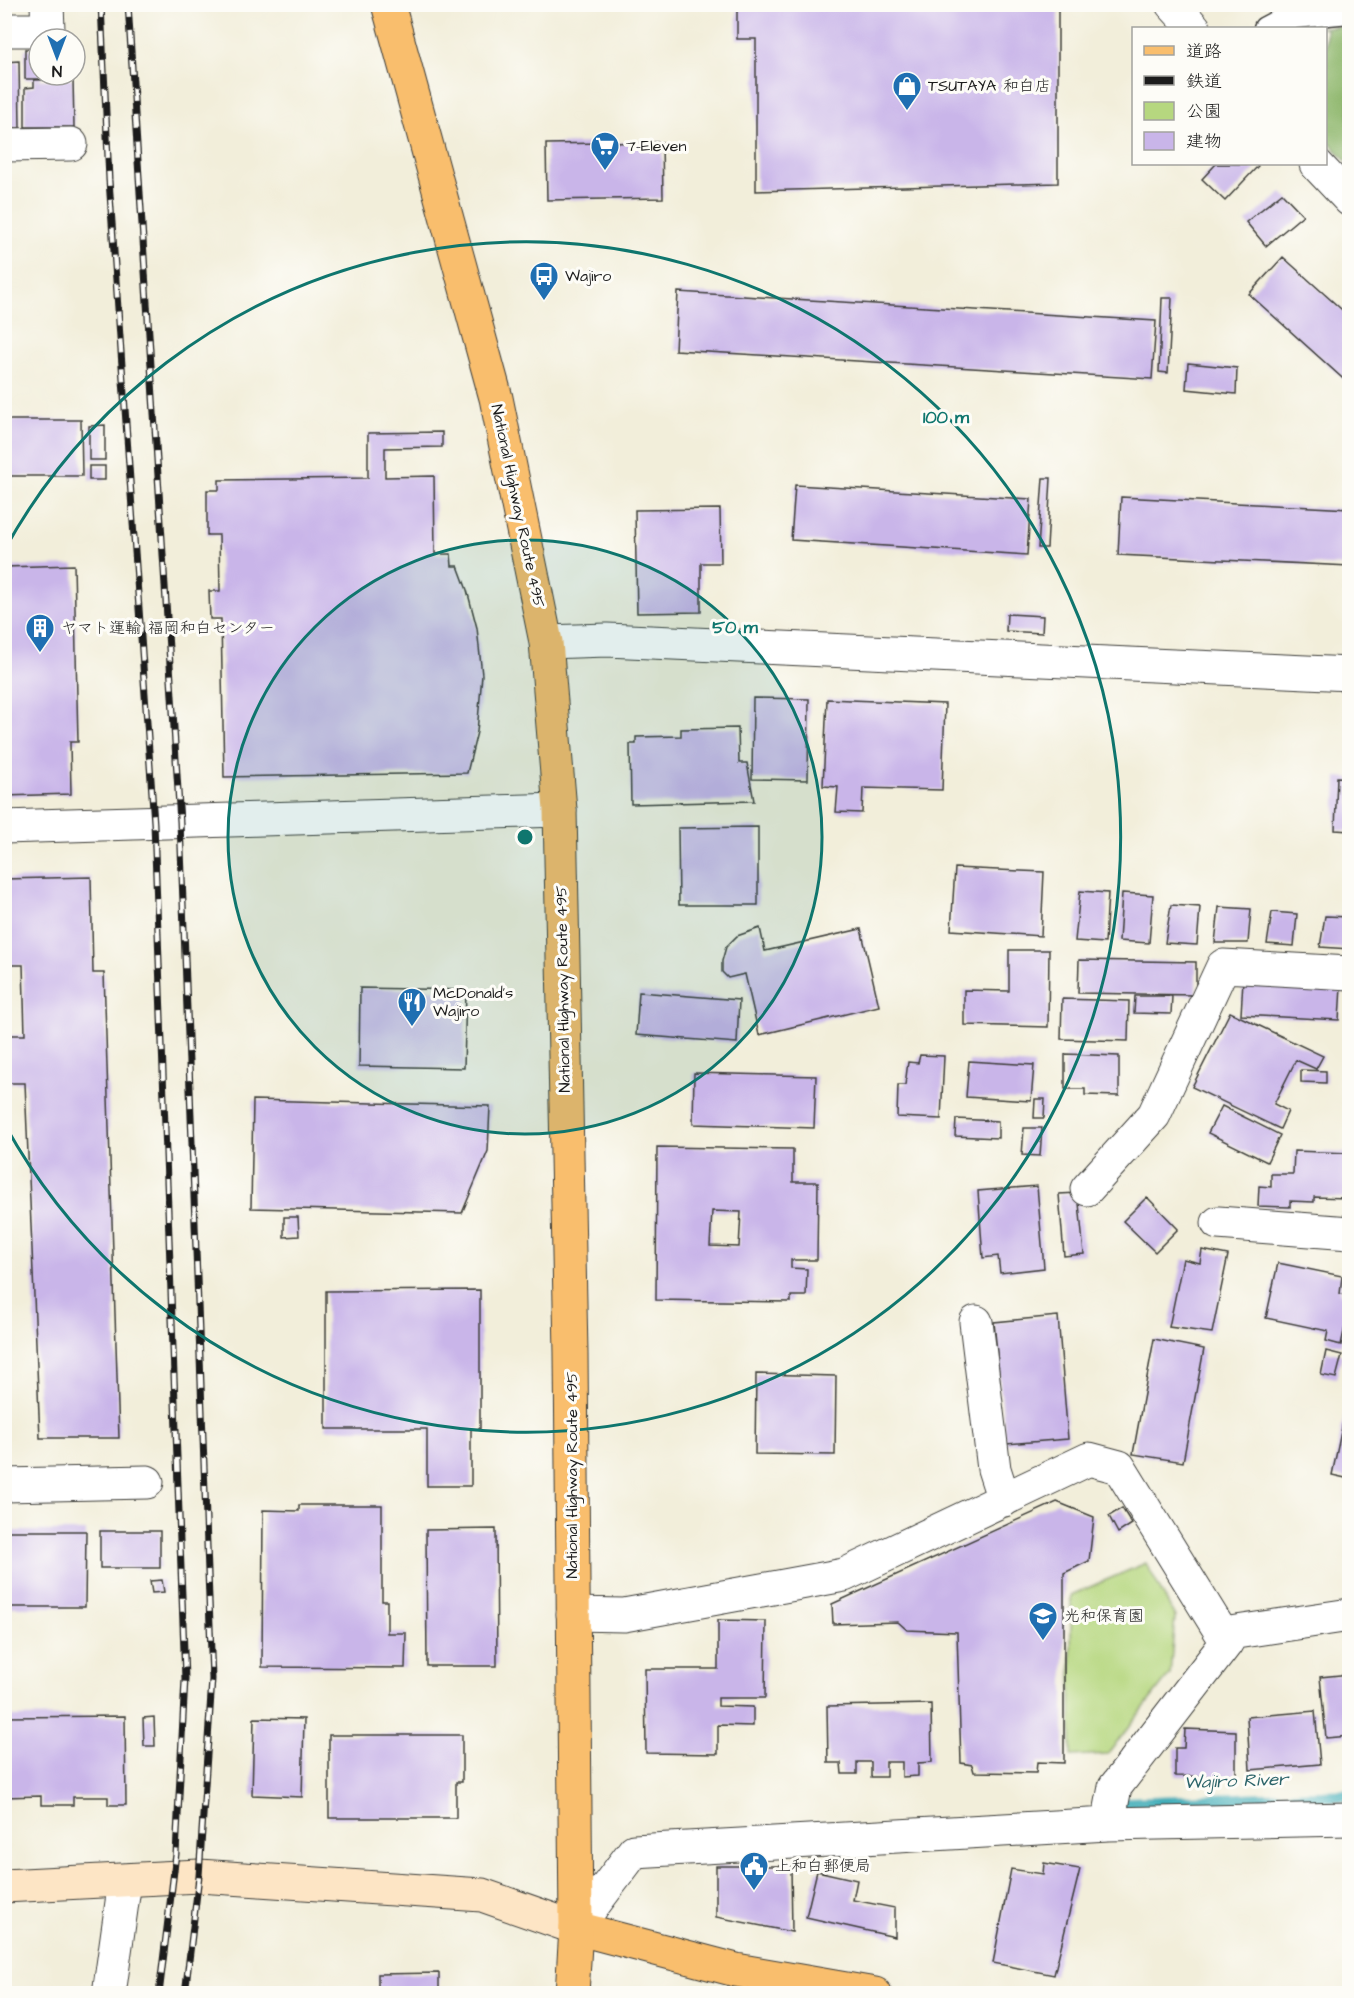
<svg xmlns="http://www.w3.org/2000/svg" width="1354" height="1998" viewBox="0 0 1354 1998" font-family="'Architects Daughter','Klee One',sans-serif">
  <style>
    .green { fill: #b6d77f; stroke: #697a4e; stroke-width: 1.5 }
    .forest { fill: #90b86e; stroke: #566a45; stroke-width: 1.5 }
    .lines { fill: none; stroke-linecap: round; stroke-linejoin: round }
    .stream { stroke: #3cacb8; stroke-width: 12 }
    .building { fill: #c9b5e9; fill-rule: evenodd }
    .lane-casing { stroke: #3c3c38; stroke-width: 25 }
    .street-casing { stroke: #3c3c38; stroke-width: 35 }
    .secondary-casing { stroke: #3c3c38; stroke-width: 35 }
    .primary-casing { stroke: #3c3c38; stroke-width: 35 }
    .highway-casing { stroke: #3c3c38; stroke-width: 35 }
    .lane { stroke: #fff; stroke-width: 22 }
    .street { stroke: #fff; stroke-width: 33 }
    .secondary { stroke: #fde5c5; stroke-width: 33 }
    .primary { stroke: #f9be6d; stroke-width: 33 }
    .highway { stroke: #f9be6d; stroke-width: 33 }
    .rail-casing { stroke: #1c1c1c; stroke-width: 7 }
    .rail { stroke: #fdfcf7; stroke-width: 4.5; stroke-dasharray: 14; stroke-linecap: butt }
    .ring { fill: none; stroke: #0f766e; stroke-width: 3 }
    .labels { text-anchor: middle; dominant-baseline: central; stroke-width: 6; stroke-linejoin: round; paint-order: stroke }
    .poi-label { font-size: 16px; fill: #1c1c1c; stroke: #fdfcf7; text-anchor: start }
    .street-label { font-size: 16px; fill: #1c1c1c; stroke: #fdfcf7 }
    .water-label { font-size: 18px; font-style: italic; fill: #2c646a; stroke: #fdfcf7 }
    .centre { fill: #0f766e; stroke: #fdfcf7; stroke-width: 3 }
    .ring-label { font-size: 18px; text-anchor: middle; font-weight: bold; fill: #0f766e; stroke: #fdfcf7; stroke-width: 6; stroke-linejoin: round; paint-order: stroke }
  </style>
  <rect width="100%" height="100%" fill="#fdfcf7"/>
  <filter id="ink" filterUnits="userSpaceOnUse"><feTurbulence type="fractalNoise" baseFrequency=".0167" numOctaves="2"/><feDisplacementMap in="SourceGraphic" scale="12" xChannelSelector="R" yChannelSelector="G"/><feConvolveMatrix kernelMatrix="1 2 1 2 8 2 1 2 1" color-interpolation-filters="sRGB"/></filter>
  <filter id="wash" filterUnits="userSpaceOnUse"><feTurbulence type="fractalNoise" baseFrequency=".008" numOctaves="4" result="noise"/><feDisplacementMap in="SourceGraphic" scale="24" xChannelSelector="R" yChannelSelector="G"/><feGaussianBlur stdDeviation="1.35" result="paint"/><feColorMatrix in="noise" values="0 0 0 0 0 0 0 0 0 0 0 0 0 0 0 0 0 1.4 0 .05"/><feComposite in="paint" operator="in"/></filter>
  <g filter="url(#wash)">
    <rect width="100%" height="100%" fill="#f2eeda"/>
    <path class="green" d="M1146,1563l29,54 -5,57 -62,80 -37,2v-161z"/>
    <path class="forest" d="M1349,26h1l-1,139 -23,-27v-110h-15z"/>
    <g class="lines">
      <path class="stream" d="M1124,1803l226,-8"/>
    </g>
    <g id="blocks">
      <path class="building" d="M737,4h321v179l-302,8v-152h-19z
        M25,49h14l2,30h-16z
        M19,61l1,67h-16v-66z
        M73,79l1,48h-49v-39l9,-1v-7z
        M662,142l1,56 -116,2 -1,-56z
        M1216,164h39l3,2 -33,35 -23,-22z
        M1282,193l21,22 -37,31 -20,-24z
        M1283,257l67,60v68l-101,-91z
        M678,292l478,29 -4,58 -477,-29z
        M1162,298h10l-4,75 -9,-1z
        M1188,363l49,5 -1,26 -50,-5z
        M4,420h77l1,56h-78z
        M105,425v35h-16v-34z
        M442,432v15l-57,1v29l49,-1 1,78h16l1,12h6l9,24 10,38 5,47 -5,57 -10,41 -243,4 -3,-158h-11l-1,-28h11l-1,-56h-12v-45h12v-10l149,-2v-45z
        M89,466h16v14h-16z
        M1043,478h8l-4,70h-9z
        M795,485l236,14 -4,56 -236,-15z
        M1121,497l229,12v57l-232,-11z
        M720,509l1,54h-20v49l-64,1 -2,-103z
        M74,565l4,177h-8l1,52 -67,2v-229z
        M1007,614l36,2 -1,17 -36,-2z
        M753,698l56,1 -1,81 -56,-1z
        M827,699l118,5 -3,86 -79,-2 -1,25 -26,-1 2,-25 -15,-1z
        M738,728l1,35h8l7,38 -123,3 -1,-60h6v-7l45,-1v-7z
        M1337,777l13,1v53l-15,-1z
        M758,827v78h-79l-1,-77z
        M955,868l89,4 -3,64 -90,-6z
        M91,877l2,96h11l15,465h-79l-15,-355h-19l-2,-48h21l-2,-70h-19v-86z
        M1080,891l28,2 -3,50 -30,-2z
        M1122,893l31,2 -4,48 -30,-2z
        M1171,905l29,2 -3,38 -32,-2z
        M1219,907l32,2 -3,34h-33z
        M1272,912l25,2 -3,32 -27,-2z
        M1325,916l25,1v32l-30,-2z
        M760,928l5,23 96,-22 18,77 -120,29 -14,-61 -17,4 -6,-6v-11l4,-14 11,-11z
        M1009,950h40l-1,77 -84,-2v-35l45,1z
        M1079,960l117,2v33l-118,-2z
        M1243,980l98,6 -2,34 -98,-5z
        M360,988l106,2 -2,78 -105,-2z
        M639,992l100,8 -2,43 -101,-8z
        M1135,996h37l-1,18 -37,-1z
        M1062,999l67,2 -1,40 -67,-2z
        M1230,1012l93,44 -7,13 -20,-9 -22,44 14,7 -8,18 -88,-42z
        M1065,1054l54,2v40l-34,-1v-6h-20z
        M920,1055l24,1 -3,63 -44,-2 1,-32h7l3,-23 10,1z
        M969,1061l65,4 -3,36 -65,-4z
        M1301,1070l25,1v12l-25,-1z
        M694,1073l122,3 -2,52 -121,-4z
        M1035,1099h10l-1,19h-10z
        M253,1100l237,6 -2,45 -26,62 -211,-5z
        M1222,1106l58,29 -13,27 -59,-29z
        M956,1119l42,2v17l-43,-2z
        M1024,1128h18l-2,28 -18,-1z
        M657,1147l136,2v33h25l-1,78h-26v8l16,1 -1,27h-15v6l-135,-2zM712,1211l29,1 -2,35 -29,-1z
        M1294,1151l55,2 -2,45 -33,-1v5l-24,-1v6l-32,-1 1,-20 12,1v-13h22z
        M1037,1186l7,82 -44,5 -2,-17 -15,2 -5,-67z
        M1078,1193l6,61 -20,2 -5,-62z
        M1147,1197l31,32 -23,23 -32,-31z
        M284,1217h14l1,19 -15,1z
        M1202,1250l26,5 -16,78 -43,-6 14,-68 17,4z
        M1278,1263l64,13 -2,18 10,2v8l-9,41 -15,-4 2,-10 -62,-13z
        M480,1290v139h-9v57h-44v-57h-101v-138z
        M1058,1316l10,123 -62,5 -12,-122z
        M1154,1339l50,10 -21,113 -50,-8z
        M1326,1351l16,4 -6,23 -15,-3z
        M756,1374l80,2 -1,79 -80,-1z
        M1348,1398l2,1v80l-18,-4z
        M1057,1502l37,15 -5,44 -25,12v190l-27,-1 -1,11 -62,-1 -2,-7 -11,-2 -4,-131 -50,-2 -9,-8 -65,2 -1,-20z
        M299,1505h83v96h5v32h19l-1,35 -143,-1 1,-157 36,1z
        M1122,1508l10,16 -14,9 -9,-17z
        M496,1529l1,137h-70l-1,-136z
        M4,1531h82l-1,76h-81z
        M100,1531h60v37h-60z
        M162,1580l2,12 -12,1 -2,-12z
        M718,1620l48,1 -1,77h-47v8l35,1v19l-35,-1v29l-72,-1 -1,-84h73z
        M1350,1674v62l-24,2 -6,-61z
        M931,1704l1,58 -14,1v13l-16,1v-15h-16v15h-15v-15h-14v12h-15l-1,-11h-13l-1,-57z
        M1315,1711l5,53 -70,6 -3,-53z
        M125,1716l1,89h-18v-8h-35v8h-32v-9l-37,1v-80z
        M154,1717l1,29h-11l-1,-28z
        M254,1718l50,1 -2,78 -50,-2z
        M1185,1729l51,2v46l-61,-1v-28h9z
        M329,1735h133v47h-6v36h-127z
        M1044,1863l36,6 -26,106 -61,-12 18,-94 32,5z
        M716,1866h75l1,66 -76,-15z
        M817,1871l40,9 -4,20 42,8v29l-89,-20z
        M439,1973v21h-61v-20z"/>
    </g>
  </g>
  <g filter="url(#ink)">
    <use href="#blocks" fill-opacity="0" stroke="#3c3c38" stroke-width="1.5"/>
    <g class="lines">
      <g class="lane-casing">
        <path id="lane" d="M1265,28l19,-10 66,-6"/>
      </g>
      <g class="street-casing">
        <path id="street" d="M1172,4l22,24
          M4,30h44l-1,-26
          M4,145l67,-1
          M1316,164l34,36
          M546,642l61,-2 743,34
          M4,827l556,-17
          M1087,1189l67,-74 69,-149 127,7
          M1218,1223l132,10
          M976,1322l18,147 10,31
          M4,1485l143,-3
          M573,1614l51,1 220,-40 245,-116 30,8 108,175 -112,145 -7,37
          M1223,1634l127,-19
          M576,1928l58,-77 474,-27 242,-5
          M109,1994l16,-113"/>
      </g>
      <g class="secondary-casing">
        <path id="secondary" d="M4,1886l195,-10 283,19 94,33"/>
      </g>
      <g class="primary-casing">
        <path id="primary" d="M576,1928l160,42 139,24"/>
      </g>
      <g class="highway-casing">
        <path id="highway" d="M388,4l108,394 50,244 14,168 11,543 5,575 -4,66"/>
      </g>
      <use href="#lane" class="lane"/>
      <use href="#street" class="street"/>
      <use href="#secondary" class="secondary"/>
      <use href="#primary" class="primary"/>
      <use href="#highway" class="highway"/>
      <g class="rail-casing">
        <path id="rail" d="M101,4l8,176 45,643 31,856 -9,175 -17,140
          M128,4l52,818 32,857 -13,197 -14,118"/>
      </g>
      <use href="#rail" class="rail"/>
    </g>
  </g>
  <circle cx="525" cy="837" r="297" fill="#0f766e" fill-opacity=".12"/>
  <g class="ring">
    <circle cx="525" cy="837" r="297"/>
    <path d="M5 549A595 595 0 1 1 5 1125"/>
  </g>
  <defs>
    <g id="shop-pin" transform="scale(1.5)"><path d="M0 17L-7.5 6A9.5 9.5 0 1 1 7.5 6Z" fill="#1f6fb2" stroke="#fdfcf7"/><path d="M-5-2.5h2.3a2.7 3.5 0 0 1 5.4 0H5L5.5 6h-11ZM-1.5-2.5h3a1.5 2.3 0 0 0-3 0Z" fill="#fff"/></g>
    <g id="supermarket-pin" transform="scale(1.5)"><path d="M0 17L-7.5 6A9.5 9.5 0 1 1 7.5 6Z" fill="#1f6fb2" stroke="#fdfcf7"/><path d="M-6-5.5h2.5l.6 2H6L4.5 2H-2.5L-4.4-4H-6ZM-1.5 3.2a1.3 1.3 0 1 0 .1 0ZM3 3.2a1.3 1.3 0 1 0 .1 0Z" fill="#fff"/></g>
    <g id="bus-pin" transform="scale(1.5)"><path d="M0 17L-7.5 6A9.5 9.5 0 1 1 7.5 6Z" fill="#1f6fb2" stroke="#fdfcf7"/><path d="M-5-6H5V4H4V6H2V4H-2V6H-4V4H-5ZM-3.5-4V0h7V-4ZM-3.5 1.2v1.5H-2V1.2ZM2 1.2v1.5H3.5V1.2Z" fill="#fff"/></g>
    <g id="building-pin" transform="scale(1.5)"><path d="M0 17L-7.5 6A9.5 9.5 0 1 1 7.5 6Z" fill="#1f6fb2" stroke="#fdfcf7"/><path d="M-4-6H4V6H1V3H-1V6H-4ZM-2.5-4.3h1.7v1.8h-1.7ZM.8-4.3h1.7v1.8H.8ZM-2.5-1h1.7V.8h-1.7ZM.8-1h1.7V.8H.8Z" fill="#fff"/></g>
    <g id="restaurant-pin" transform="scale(1.5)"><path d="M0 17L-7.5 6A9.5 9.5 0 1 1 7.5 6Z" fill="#1f6fb2" stroke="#fdfcf7"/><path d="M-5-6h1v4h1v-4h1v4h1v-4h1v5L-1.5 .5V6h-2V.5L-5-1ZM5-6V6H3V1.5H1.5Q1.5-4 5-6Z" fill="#fff"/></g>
    <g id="school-pin" transform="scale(1.5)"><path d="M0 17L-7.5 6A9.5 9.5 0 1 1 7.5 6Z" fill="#1f6fb2" stroke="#fdfcf7"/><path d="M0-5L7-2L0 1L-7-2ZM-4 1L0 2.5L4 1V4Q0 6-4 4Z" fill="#fff"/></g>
    <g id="civic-pin" transform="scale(1.5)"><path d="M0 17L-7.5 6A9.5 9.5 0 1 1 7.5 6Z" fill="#1f6fb2" stroke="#fdfcf7"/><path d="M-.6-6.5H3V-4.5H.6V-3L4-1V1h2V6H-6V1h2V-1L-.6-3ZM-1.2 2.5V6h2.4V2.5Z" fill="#fff"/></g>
  </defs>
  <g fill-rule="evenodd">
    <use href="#shop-pin" x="907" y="86"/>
    <use href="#supermarket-pin" x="605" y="146"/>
    <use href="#bus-pin" x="544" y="276"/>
    <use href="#building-pin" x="40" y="628"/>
    <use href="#restaurant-pin" x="412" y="1002"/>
    <use href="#school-pin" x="1043" y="1616"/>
    <use href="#civic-pin" x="754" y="1866"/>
  </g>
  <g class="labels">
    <g class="poi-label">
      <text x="928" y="86">TSUTAYA 和白店</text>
      <text x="626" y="146">7-Eleven</text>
      <text x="565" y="276">Wajiro</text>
      <text x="61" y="628">ヤマト運輸 福岡和白センター</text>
      <text x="433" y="993">McDonald's<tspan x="433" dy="18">Wajiro</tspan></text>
      <text x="1064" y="1616">光和保育園</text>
      <text x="775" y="1866">上和白郵便局</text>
    </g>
    <g class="street-label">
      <text transform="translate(518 506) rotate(78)">National Highway Route 495</text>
      <text transform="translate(563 989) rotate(-91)">National Highway Route 495</text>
      <text transform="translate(572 1475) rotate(-90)">National Highway Route 495</text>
    </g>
    <g class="water-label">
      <text transform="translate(1236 1781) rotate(-2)">Wajiro River</text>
    </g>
  </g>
  <circle cx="525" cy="837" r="9" class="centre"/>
  <g class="ring-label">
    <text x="946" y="423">100 m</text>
    <text x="735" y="633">50 m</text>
  </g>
  <rect width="1354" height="1998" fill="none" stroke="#fdfcf7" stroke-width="24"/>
  <rect x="1132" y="27" width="195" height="138" fill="#fdfcf7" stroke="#a3a29f" stroke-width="1.5"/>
  <rect x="1144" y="46" width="30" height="9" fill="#f9be6d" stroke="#a3a29f" stroke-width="1.5"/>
  <text x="1186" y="57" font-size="18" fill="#1c1c1c">道路</text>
  <rect x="1144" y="76" width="30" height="9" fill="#1c1c1c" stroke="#a3a29f" stroke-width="1.5"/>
  <text x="1186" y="87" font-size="18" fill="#1c1c1c">鉄道</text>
  <rect x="1144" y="102" width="30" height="18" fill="#b6d77f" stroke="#a3a29f" stroke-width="1.5"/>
  <text x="1186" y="117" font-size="18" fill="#1c1c1c">公園</text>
  <rect x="1144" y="132" width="30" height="18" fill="#c9b5e9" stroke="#a3a29f" stroke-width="1.5"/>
  <text x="1186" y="147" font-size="18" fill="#1c1c1c">建物</text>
  <g transform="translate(57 57) rotate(180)"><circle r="28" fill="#fdfcf7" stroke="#a3a29f" stroke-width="1.5"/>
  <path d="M0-4.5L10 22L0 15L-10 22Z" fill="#1f6fb2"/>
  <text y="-9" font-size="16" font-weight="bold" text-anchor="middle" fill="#1c1c1c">N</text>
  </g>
</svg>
